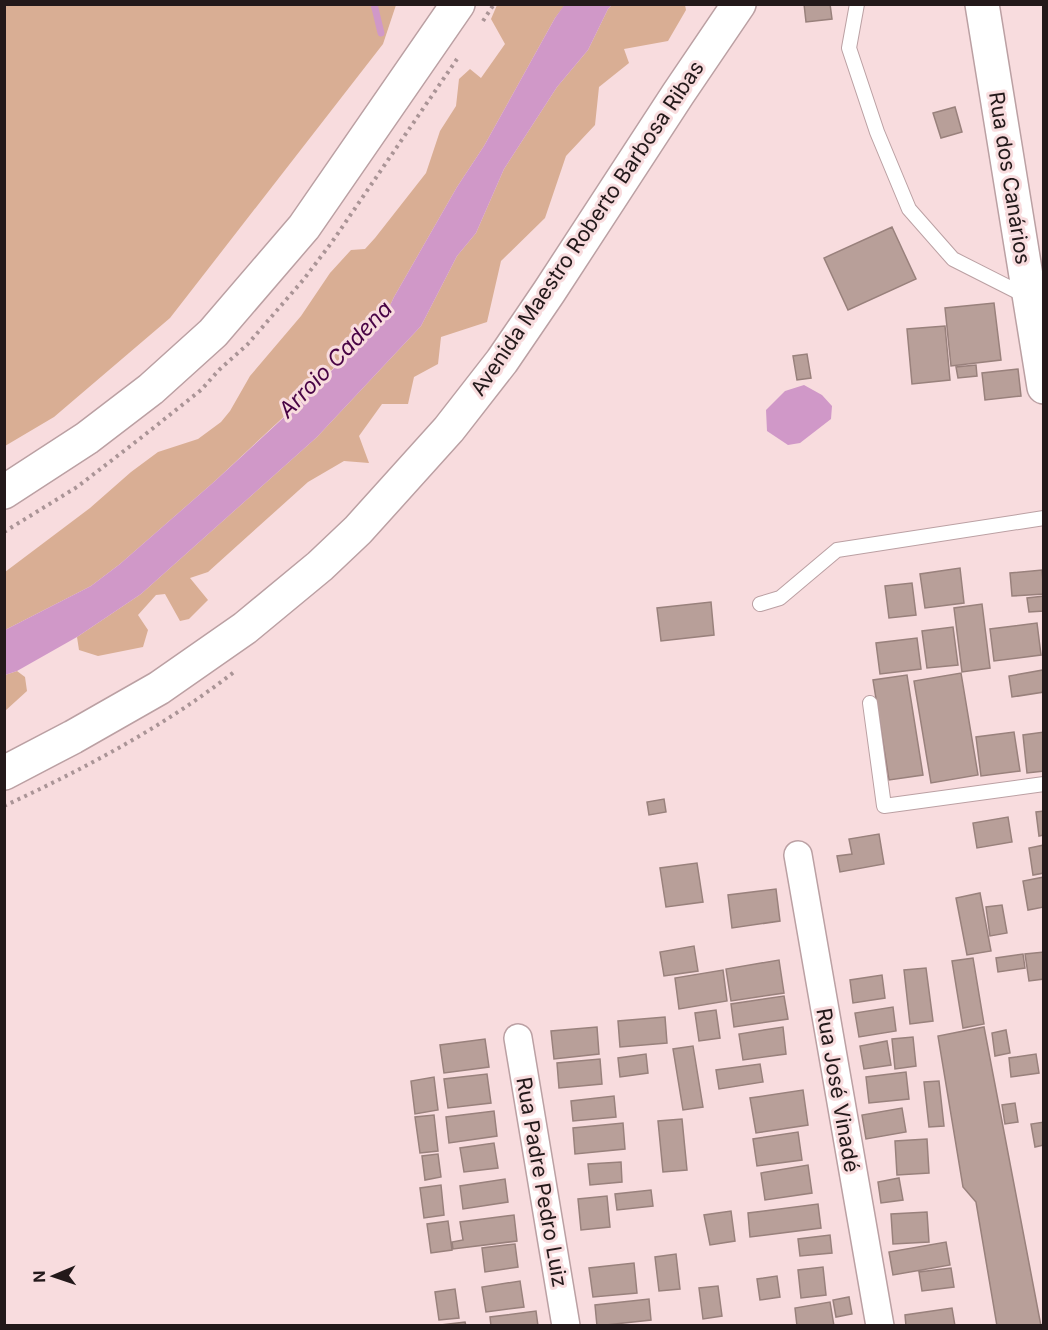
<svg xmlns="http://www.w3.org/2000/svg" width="1048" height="1330" viewBox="0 0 1048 1330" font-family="Inter,sans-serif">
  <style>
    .green { fill: #d9ae94 }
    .water { fill: #d098c8 }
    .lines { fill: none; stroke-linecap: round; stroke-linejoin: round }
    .stream { stroke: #d098c8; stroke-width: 7 }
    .building { fill: #b89f99; stroke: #99817c; stroke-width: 1.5 }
    .service-casing { stroke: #bba0a3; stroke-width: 16 }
    .minor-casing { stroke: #bba0a3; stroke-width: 30 }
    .tertiary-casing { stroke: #bba0a3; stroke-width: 36 }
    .secondary-casing { stroke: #bba0a3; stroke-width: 36 }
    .path { stroke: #aa9496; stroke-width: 4; stroke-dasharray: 3 4.5; stroke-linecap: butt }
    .service { stroke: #fff; stroke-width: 14 }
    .minor { stroke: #fff; stroke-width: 27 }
    .tertiary { stroke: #fff; stroke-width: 33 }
    .secondary { stroke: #fff; stroke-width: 33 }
    .labels { text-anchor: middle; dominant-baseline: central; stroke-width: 6; stroke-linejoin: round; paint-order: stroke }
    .street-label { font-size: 21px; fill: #23191a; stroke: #f8dcde }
    .water-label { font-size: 22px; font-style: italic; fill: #480344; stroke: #f8dcde }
  </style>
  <rect width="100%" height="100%" fill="#f8dcde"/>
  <path class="green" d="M5,4l391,1 -13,39 -213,274 -116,99 -49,29z
    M497,5h68l-10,13 -71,128 -27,41 -63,110 -9,19 -80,81 -90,84 -95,83 -29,22 -86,44v-58l85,-64 41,-36 27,-20 40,-13 23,-17 9,-11 20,-35 51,-60 29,-43 21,-23 14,-1 10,-11 51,-65 14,-42 16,-25 3,-27 11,-10 11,9 24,-34 -14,-25z
    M612,5h73l1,5 -18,31 -44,8 5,14 -30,24 -4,38 -29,31 -21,62 -44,43 -14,61 -46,15 -3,27 -24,13 -6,27h-26l-23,32 10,27 -25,-2 -36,21 -100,90 -18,6 18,22 -19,19 -9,2 -15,-27 -9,1 -18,20 10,15 -5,17 -45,9 -19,-6 -2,-13 64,-43 176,-157 104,-111 36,-70 19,-23 28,-64 53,-82 31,-37 20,-41z
    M17,671l8,6 2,14 -22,20v-36z"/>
  <path class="water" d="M565,4l47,1 -4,4 -20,41 -31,37 -53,82 -28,64 -19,23 -36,70 -104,111 -176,157 -64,43 -60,34 -12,4v-45l86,-44 29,-22 95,-83 91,-84 79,-81 9,-19 63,-110 27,-41 71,-128z
    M804,385l18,10 10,11 -1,13 -31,24 -12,2 -21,-14 -1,-21 19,-19z"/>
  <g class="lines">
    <path class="stream" d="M374,4l7,29"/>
  </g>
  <path class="building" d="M804,4h26l2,15 -26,3z
    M955,107l7,25 -21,6 -8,-25z
    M892,227l24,52 -68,31 -24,-52z
    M994,303l7,57 -50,6 -6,-58z
    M945,326l5,54 -38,4 -5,-55z
    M807,354l4,24 -14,2 -4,-24z
    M976,365l1,11 -19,2 -2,-11z
    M1018,369l3,27 -36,4 -3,-27z
    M960,568l4,35 -39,5 -5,-34z
    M1042,570l2,24 -32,2 -2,-23z
    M912,583l4,32 -27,3 -4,-32z
    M1044,596v15l-15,1 -2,-14z
    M711,602l3,33 -53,6 -4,-33z
    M982,604l8,64 -28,4 -8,-64z
    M1037,623l4,32 -47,6 -4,-32z
    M953,627l5,38 -31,3 -5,-37z
    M917,638l4,31 -41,5 -4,-31z
    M1043,670l1,22 -32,5 -3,-21z
    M961,673l17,102 -47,8 -17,-102z
    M907,675l16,100 -34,5 -16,-100z
    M1014,732l6,39 -39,5 -5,-39z
    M1044,732v39l-17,2 -4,-38z
    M664,799l2,13 -17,3 -2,-13z
    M1044,811v24l-5,1 -3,-24z
    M1008,817l4,25 -35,6 -4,-25z
    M879,834l5,30 -44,8 -3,-16 15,-2 -3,-15z
    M1044,845v28l-11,2 -4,-27z
    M697,863l6,39 -37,5 -6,-39z
    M1044,877v30l-16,3 -5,-29z
    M776,889l4,32 -48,7 -4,-33z
    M980,893l11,58 -24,4 -11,-57z
    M1002,905l5,28 -17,3 -4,-29z
    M694,946l4,25 -34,5 -4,-24z
    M1044,952v27l-15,2 -4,-27z
    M1023,954l2,14 -27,4 -2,-14z
    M973,958l11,66 -21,4 -11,-67z
    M779,960l5,33 -53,8 -5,-32z
    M926,968l7,53 -23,3 -6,-54z
    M723,970l4,31 -48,8 -4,-31z
    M882,975l3,23 -32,5 -3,-23z
    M784,996l4,23 -54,8 -3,-23z
    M893,1007l3,24 -37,6 -4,-24z
    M716,1010l4,28 -21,3 -4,-28z
    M665,1017l2,26 -47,4 -2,-26z
    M597,1027l2,27 -45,5 -3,-28z
    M783,1027l3,27 -43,6 -4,-26z
    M984,1027l57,299h-44l-21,-124 -13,-15 -25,-151z
    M1006,1030l4,23 -15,3 -3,-23z
    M913,1037l3,29 -21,3 -3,-30z
    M485,1039l4,28 -45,6 -4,-28z
    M887,1041l4,24 -27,4 -4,-23z
    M693,1046l10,61 -20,3 -10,-61z
    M646,1054l2,19 -28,4 -2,-19z
    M1036,1054l3,19 -28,4 -2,-19z
    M600,1059l2,25 -43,4 -2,-25z
    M760,1064l3,18 -44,7 -3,-19z
    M906,1072l3,27 -40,4 -3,-26z
    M487,1074l4,29 -43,5 -4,-29z
    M434,1077l4,33 -23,4 -4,-33z
    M939,1081l5,45 -15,1 -5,-45z
    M803,1090l5,35 -52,8 -6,-35z
    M614,1096l2,21 -43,4 -2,-20z
    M1015,1103l3,19 -13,2 -3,-19z
    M902,1108l4,24 -40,7 -4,-24z
    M494,1111l3,25 -48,7 -3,-26z
    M434,1115l4,36 -18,2 -5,-36z
    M682,1119l5,51 -24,2 -5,-51z
    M1044,1122v23l-9,2 -4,-23z
    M623,1123l2,26 -50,5 -2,-26z
    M798,1132l4,28 -45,6 -4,-27z
    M927,1139l2,34 -32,2 -2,-34z
    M494,1143l4,25 -34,4 -4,-24z
    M438,1154l3,23 -16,3 -3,-24z
    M621,1162l1,20 -32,3 -2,-21z
    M808,1165l4,28 -47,7 -4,-27z
    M899,1178l4,22 -22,3 -3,-21z
    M505,1179l3,23 -45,7 -3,-23z
    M441,1185l3,30 -20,3 -4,-30z
    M651,1190l2,16 -36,4 -2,-16z
    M607,1196l3,31 -29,3 -3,-31z
    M818,1204l3,24 -71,9 -2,-24z
    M731,1211l4,30 -25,4 -6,-30z
    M927,1212l2,30 -36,2 -2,-30z
    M514,1215l3,26 -64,8 -1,-7 11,-2 -3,-18z
    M448,1221l4,29 -21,3 -4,-29z
    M830,1235l2,18 -32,3 -2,-17z
    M946,1242l4,23 -57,10 -4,-23z
    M515,1244l3,23 -33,5 -3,-24z
    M676,1254l4,35 -21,2 -4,-34z
    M634,1263l3,30 -44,4 -4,-29z
    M823,1267l3,28 -25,3 -3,-28z
    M951,1268l3,19 -32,4 -3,-19z
    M777,1276l3,21 -20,3 -3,-21z
    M520,1281l4,26 -38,5 -4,-25z
    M718,1286l4,30 -19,3 -4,-31z
    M455,1289l4,29 -20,2 -4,-28z
    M849,1297l3,17 -16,3 -3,-17z
    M649,1299l2,21 -54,6 -2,-21z
    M830,1302l4,24h-37l-2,-18z
    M952,1308l3,18h-49l-1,-11z
    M536,1311l2,15h-47l-1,-9z
    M465,1322l1,4h-25v-1z"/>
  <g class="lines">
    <g class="service-casing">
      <path id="service" d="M857,4l-8,44 28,84 32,77 44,50 75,38
        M760,604l20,-6 57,-48 207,-32
        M870,703l14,103 160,-22"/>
    </g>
    <g class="minor-casing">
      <path id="minor" d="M798,855l82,471
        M518,1038l48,288"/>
    </g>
    <g class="tertiary-casing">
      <path id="tertiary" d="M982,4l62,383"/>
    </g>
    <g class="secondary-casing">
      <path id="secondary" d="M4,492l83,-54 64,-49 62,-56 91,-106 154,-223
        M4,773l69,-36 86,-49 86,-60 75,-62 38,-36 91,-101 53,-68 47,-69 129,-198 61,-90"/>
    </g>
    <path class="path" d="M483,21l11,-17
      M4,532l73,-45 65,-50 59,-47 18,-20 28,-25 57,-66 28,-37 125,-183
      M4,806c80,-37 161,-80 230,-134"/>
    <use href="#service" class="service"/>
    <use href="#minor" class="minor"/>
    <use href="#tertiary" class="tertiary"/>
    <use href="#secondary" class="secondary"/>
  </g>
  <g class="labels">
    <g class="street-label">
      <text transform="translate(1010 178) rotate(81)">Rua dos Canários</text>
      <text transform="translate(587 228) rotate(-56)">Avenida Maestro Roberto Barbosa Ribas</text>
      <text transform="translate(838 1090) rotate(80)">Rua José Vinadé</text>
      <text transform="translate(542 1182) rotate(80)">Rua Padre Pedro Luiz</text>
    </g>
    <g class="water-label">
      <text transform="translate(335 359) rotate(-46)">Arroio Cadena</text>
    </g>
  </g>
  <rect width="1048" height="1330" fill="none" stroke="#23191a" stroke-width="12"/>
  <g transform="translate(54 1276) rotate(268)" stroke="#f8dcde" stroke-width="4.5" paint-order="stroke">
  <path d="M0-4.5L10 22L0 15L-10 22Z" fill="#23191a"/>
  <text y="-9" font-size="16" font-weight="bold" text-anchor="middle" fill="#23191a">N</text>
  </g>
</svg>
